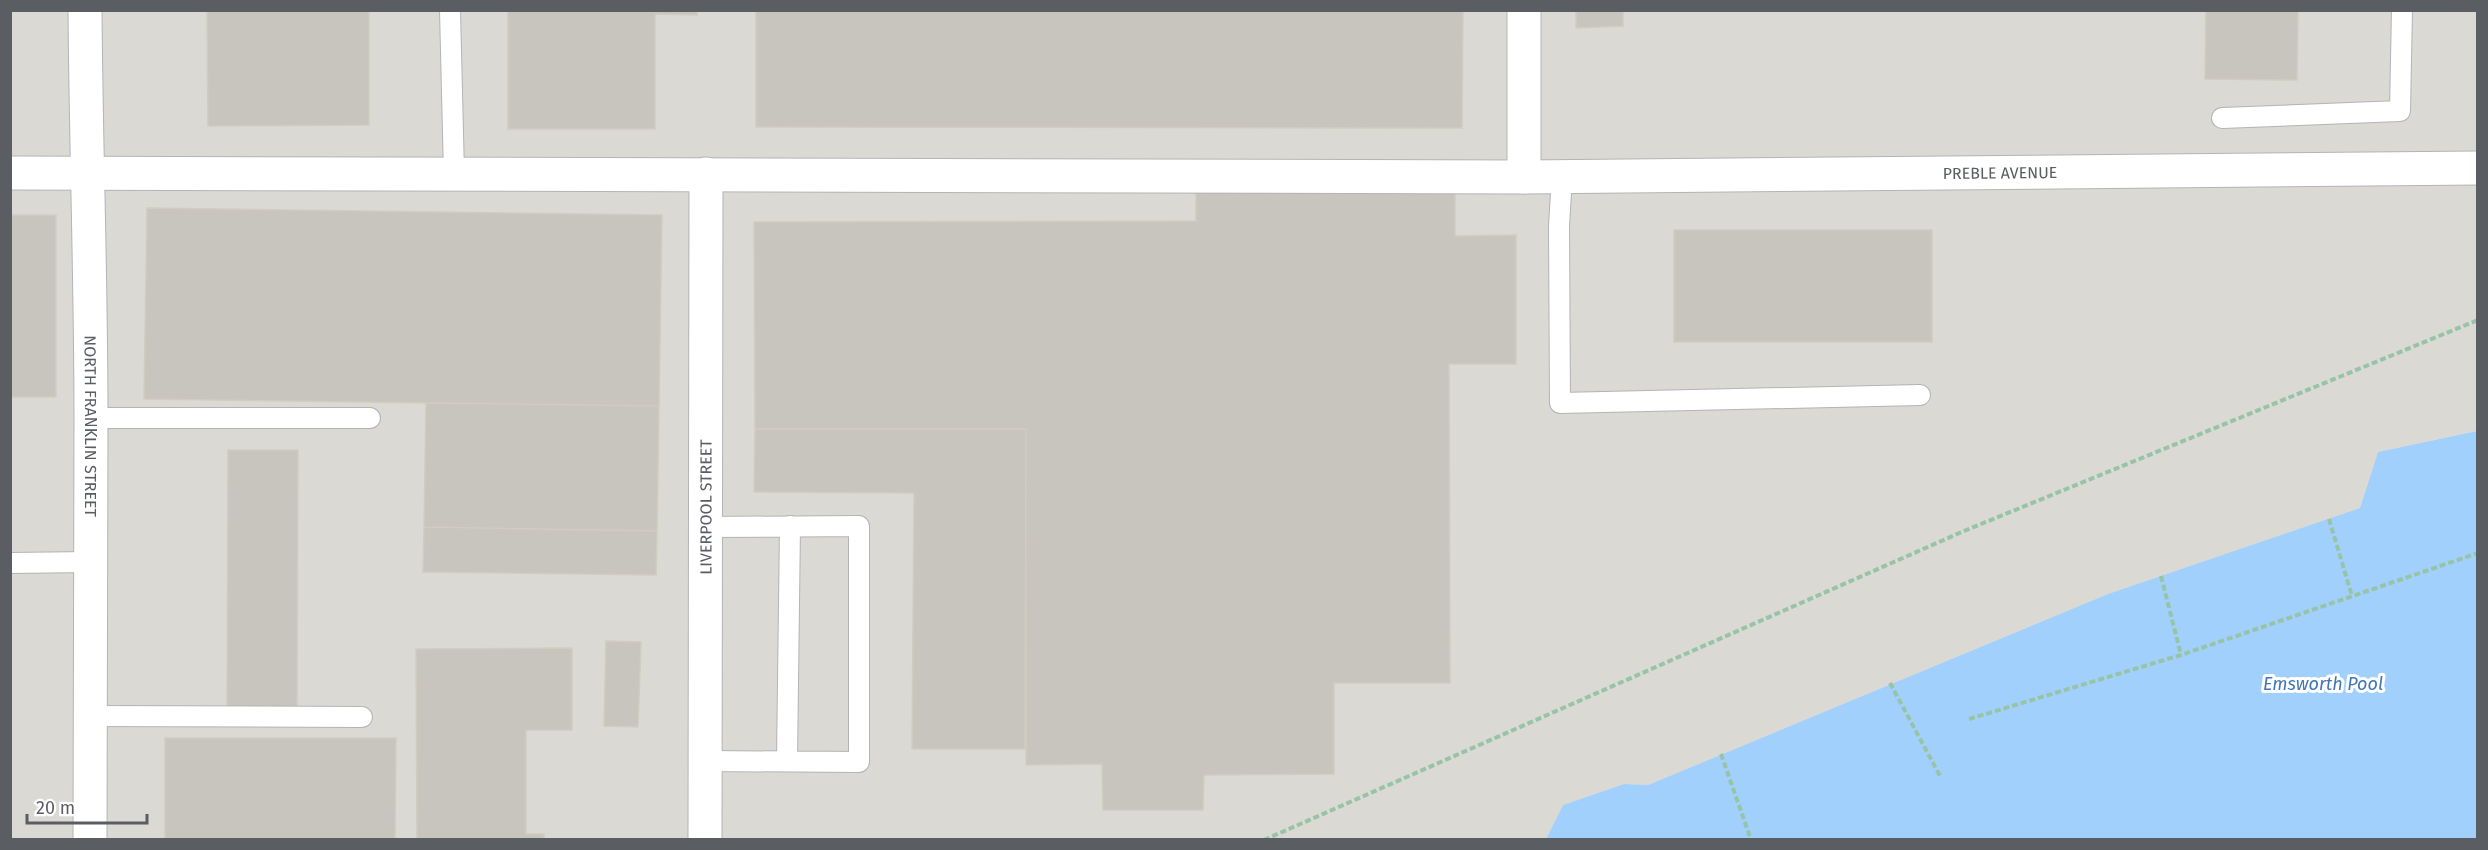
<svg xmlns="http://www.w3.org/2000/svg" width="2488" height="850" viewBox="0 0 2488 850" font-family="'Fira Sans',sans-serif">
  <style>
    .industrial { fill: #dbd9d3 }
    .water { fill: #a1d0fc }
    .building { fill: #c8c4be; stroke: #d1ccc0; stroke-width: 1.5 }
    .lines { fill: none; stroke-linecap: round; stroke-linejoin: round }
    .service-casing { stroke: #b2b4b8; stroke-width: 22 }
    .minor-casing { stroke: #b2b4b8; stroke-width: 35 }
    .path { stroke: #97c4a6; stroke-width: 4; stroke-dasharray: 6 3; stroke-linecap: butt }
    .service { stroke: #fff; stroke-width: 20 }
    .minor { stroke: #fff; stroke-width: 33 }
    .labels { text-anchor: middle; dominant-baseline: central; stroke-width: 6; stroke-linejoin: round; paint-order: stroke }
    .street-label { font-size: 16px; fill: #5a5d62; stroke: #fff }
    .water-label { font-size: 18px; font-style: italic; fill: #4175b6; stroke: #fff }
  </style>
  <rect width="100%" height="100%" fill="#eceae1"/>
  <path class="industrial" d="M10,11h2467v420l-99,21 -18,56 -252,86 -460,191 -24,-1 -61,21 -17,34h-1535z"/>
  <path class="water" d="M2477,431v408h-931l17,-34 61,-21 24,1 460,-191 252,-86 18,-56z"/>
  <path class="building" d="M207,10h162v115l-161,1z
    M508,10h189v5l-42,-1v115h-147z
    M756,10h707l-1,118 -706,-1z
    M1576,10h47v16l-47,2z
    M2206,10h92l-1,70 -92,-1z
    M1455,187v49l61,-1v129h-67l1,319h-116v91l-130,1 -1,35h-100l-1,-46 -76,1v-336h-271l-1,-207 442,-1v-33z
    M147,208l515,7 -3,191 -515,-7z
    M10,215h46v182h-46z
    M1674,230h258v112h-258z
    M426,403l233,3 -2,125 -233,-4z
    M755,429h271l-1,320h-113l2,-256 -160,-1z
    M228,450h70l-1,257h-70z
    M424,527l233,4 -1,44 -233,-3z
    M606,641l35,1 -3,85 -34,-1z
    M572,648v82h-46v104h18v6h-127l-1,-191z
    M165,738h231l-1,102h-230z"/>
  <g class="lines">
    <g class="service-casing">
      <path id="service" d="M450,10l4,164
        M2222,118l178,-7 2,-101
        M1562,176l-3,50 1,177 360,-8
        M91,418h279
        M10,563l80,-1
        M90,716l272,1
        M705,761l154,1v-236l-152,1
        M787,761l3,-235"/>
    </g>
    <g class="minor-casing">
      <g id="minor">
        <path id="s1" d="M85,10c1,136 6,272 6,408 0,141 -1,281 -1,422"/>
        <path id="s2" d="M10,173l1514,4 954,-9"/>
        <path d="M1524,177v-167"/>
        <path id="s3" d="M705,840l1,-666"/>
      </g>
    </g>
    <path class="path" d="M2329,519l23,77
      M2161,576l20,79
      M1890,683l50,93
      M1969,719l212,-64 297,-102
      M1721,754l30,86
      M1264,840l700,-309 514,-211"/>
    <use href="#service" class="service"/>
    <use href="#minor" class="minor"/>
  </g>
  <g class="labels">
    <g class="street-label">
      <text stroke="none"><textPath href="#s2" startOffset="1990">PREBLE AVENUE</textPath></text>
      <text stroke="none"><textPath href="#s1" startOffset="416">NORTH FRANKLIN STREET</textPath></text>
      <text stroke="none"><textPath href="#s3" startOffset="333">LIVERPOOL STREET</textPath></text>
    </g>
    <g class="water-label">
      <text x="2323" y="684">Emsworth Pool</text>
    </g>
  </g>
  <rect width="2488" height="850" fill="none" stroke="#5a5d62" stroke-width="24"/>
  <path d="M27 814v9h120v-9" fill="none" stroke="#5a5d62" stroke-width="3"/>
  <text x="36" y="814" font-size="18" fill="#5a5d62" stroke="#ffffff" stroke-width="4.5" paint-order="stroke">20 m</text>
</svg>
